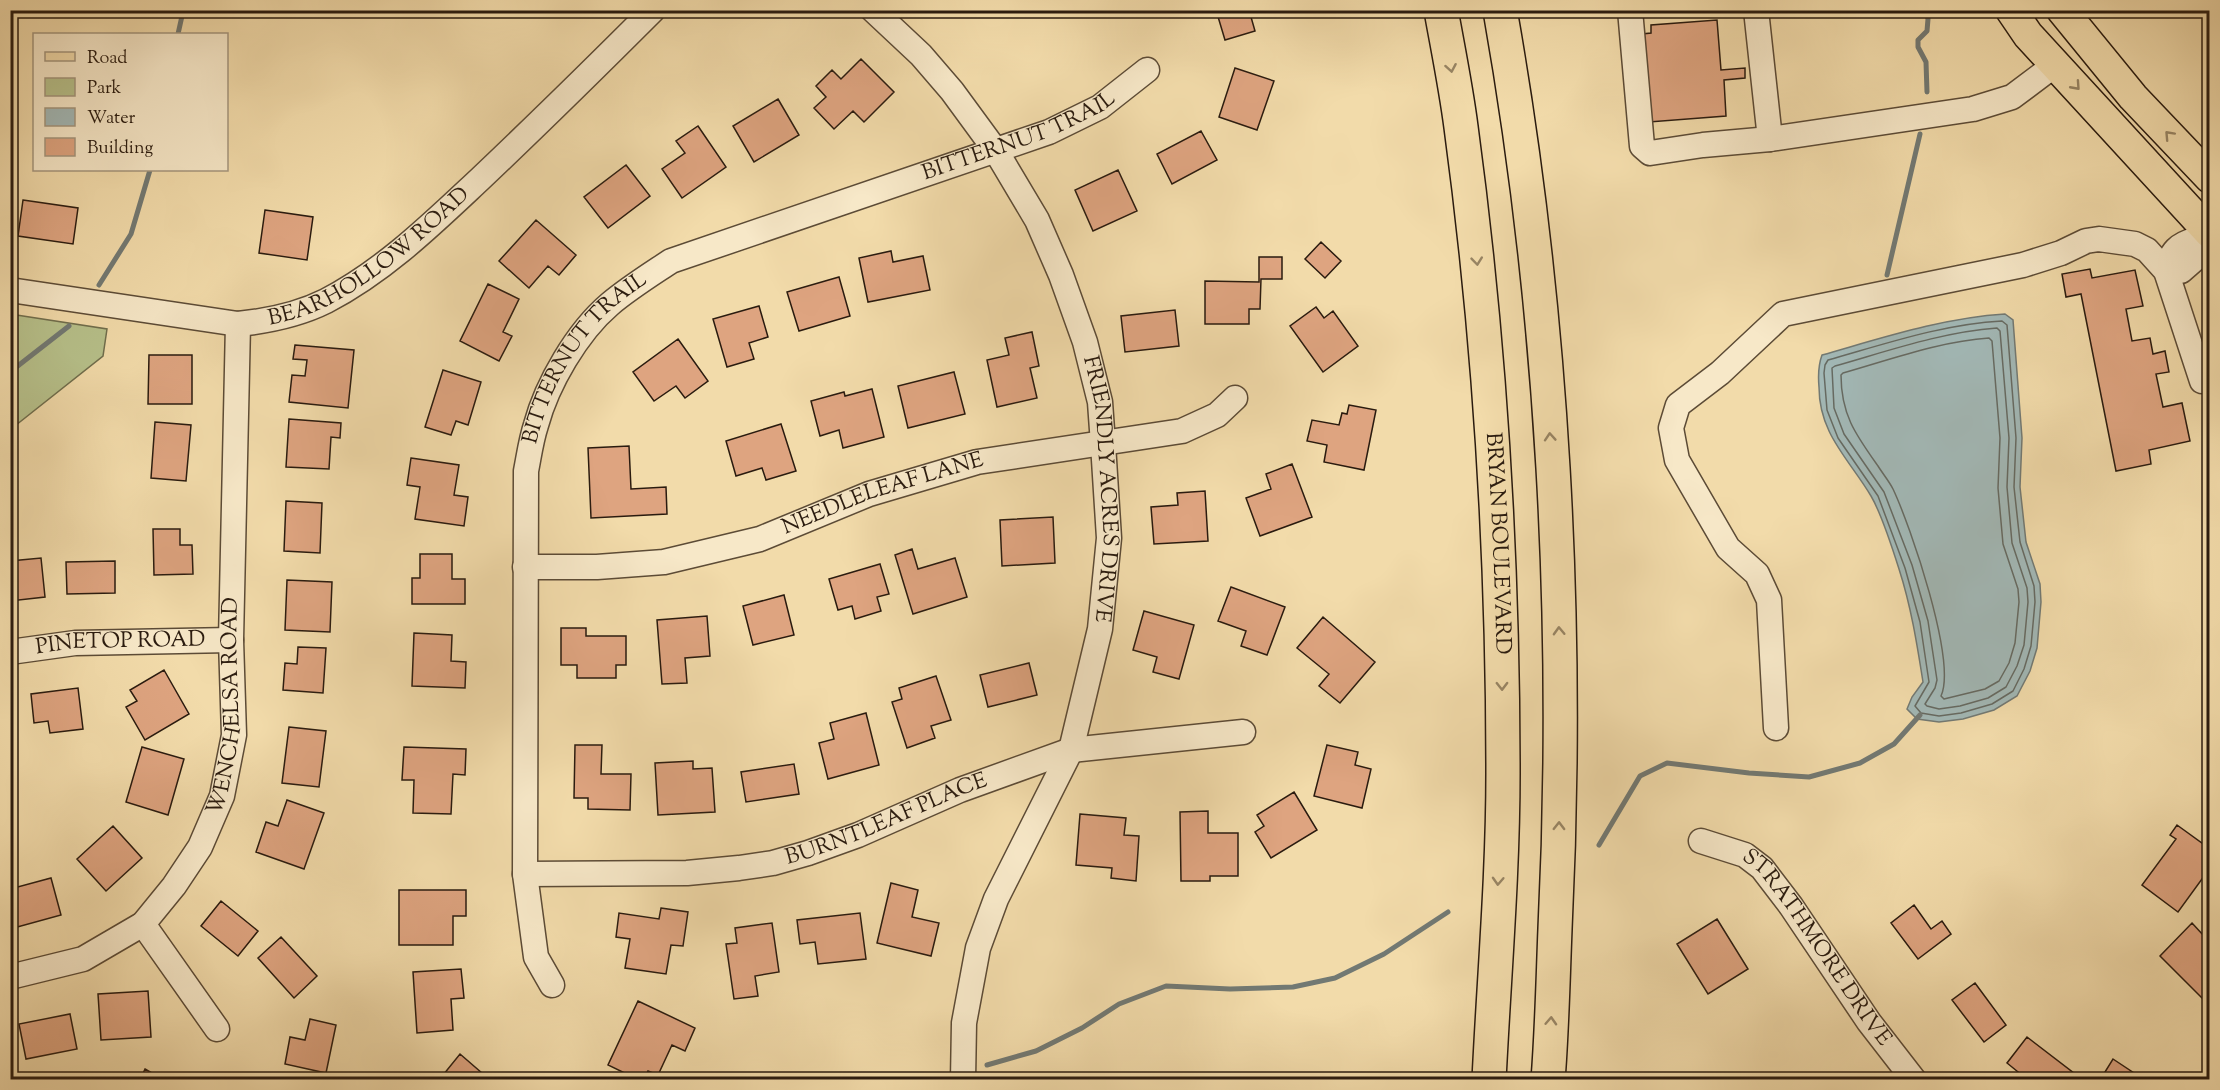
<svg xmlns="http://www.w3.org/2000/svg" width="2220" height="1090" viewBox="0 0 2220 1090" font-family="'Sorts Mill Goudy',serif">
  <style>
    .green { fill: #b7c18b; stroke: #706e4d; stroke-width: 1.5 }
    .water { fill: #a2b8b6; stroke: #727973; stroke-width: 1.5 }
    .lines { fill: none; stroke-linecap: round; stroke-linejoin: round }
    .shore { stroke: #666a62; stroke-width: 1.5 }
    .stream { stroke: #727973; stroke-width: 5 }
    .building { fill: #dea480; stroke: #2a1b0f; stroke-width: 1.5 }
    .minor-casing { stroke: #5c4b36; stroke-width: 27 }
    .major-casing { stroke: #2a1b0f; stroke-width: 33 }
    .highway-casing { stroke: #2a1b0f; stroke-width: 36 }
    .minor { stroke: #f7e8c8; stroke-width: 24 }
    .major { stroke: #f2dbaa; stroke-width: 30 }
    .highway { stroke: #f2dbaa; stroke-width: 33 }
    .oneway { stroke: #988564 }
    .labels { text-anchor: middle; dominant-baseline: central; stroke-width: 5; stroke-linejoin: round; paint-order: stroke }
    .street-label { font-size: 22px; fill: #2a1b0f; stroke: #f7e8c8 }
  </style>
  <rect width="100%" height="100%" fill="#f2dbaa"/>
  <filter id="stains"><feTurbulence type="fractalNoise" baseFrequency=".00333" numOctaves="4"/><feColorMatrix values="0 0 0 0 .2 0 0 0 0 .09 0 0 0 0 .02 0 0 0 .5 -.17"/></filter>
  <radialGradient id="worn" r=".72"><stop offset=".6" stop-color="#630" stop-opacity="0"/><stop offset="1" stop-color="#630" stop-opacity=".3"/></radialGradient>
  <path class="green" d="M10,314l97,15 -4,27 -92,73z"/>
  <path class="water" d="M2005,314l8,6 9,118 -2,49 6,55 14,42 1,18 -4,46 -7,23 -13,25 -23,14 -31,9 -24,3 -22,-3 -10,-10 5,-12 11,-15c-6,-38 -12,-76 -24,-113 -6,-19 -18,-56 -28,-73 -22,-37 -52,-62 -52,-109 -1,-11 -1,-21 3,-32 60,-17 120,-37 183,-41z"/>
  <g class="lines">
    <path class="shore" d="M2002,321l5,4 9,113 -2,49 6,55 14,44 1,16 -4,44 -7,23 -11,22 -21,13 -31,9 -22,3 -18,-3 -6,-7 14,-24 -9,-60 -15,-54 -27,-72 -40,-58 -11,-28 -3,-37 1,-8 3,-5c57,-16 115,-36 174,-39z
      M1997,328l3,3 9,107 -2,49 5,56 15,45 1,14 -4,43 -7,21 -11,21 -18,11 -28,8 -21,3 -12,-3 -2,-2 10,-16 2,-8 -9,-59 -16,-56 -28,-73 -40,-58 -10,-26 -2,-40 3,-2c53,-15 107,-34 162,-38z
      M1989,338l3,3 8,97 -2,50 5,56 15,45 1,13 -4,41 -6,20 -10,18 -14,8 -41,10 -3,-3c16,-35 -31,-171 -48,-207 -4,-8 -10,-15 -15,-23 -22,-31 -37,-51 -37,-91l2,-2c46,-13 98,-32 146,-35z"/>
    <path class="stream" d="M1925,10l3,9 -1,12 -9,9v7l8,15 1,30
      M178,34l4,-18 3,-6
      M1887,275l33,-141
      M99,285l32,-51 19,-64
      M10,372l59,-46
      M1599,845l41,-69 27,-13 82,10 60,4 51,-14 34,-19 26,-29
      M987,1065l49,-14 46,-23 37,-24 47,-18 64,3 63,-2 42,-9 49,-24 64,-42
      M922,1080l18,-3"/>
  </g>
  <path class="building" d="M1216,10h33l6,21 -30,9z
    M1717,20l4,50 24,-2v10l-21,2 2,36 -77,6 -7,-88 9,-1v-8z
    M861,59l33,33 -30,30 -11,-11 -19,18 -20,-21 12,-11 -10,-11 16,-16 9,9z
    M1235,68l39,13 -17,49 -38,-13z
    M778,99l21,36 -45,27 -21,-36z
    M698,126l28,41 -44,31 -20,-29 23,-16 -9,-12z
    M1201,131l16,29 -45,24 -15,-30z
    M626,165l24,31 -42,32 -24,-31z
    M1118,170l19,41 -44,20 -18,-41z
    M23,200l55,8 -5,36 -55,-8z
    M265,210l48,7 -6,43 -48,-7z
    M536,220l40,35 -17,20 -11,-9 -19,22 -30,-27z
    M1321,242l20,19 -16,17 -20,-19z
    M891,251l2,11 30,-6 7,34 -62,12 -9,-44z
    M1259,257h23v22h-21l-1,30h-11v15h-44v-43l54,1z
    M2090,269l2,9 43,-8 8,36 -17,3 6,32 18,-3 3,16 12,-3 4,21 -13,2 7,33 19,-4 8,38 -41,9 2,14 -35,7 -35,-177 -15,3 -4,-23z
    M839,277l11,39 -51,15 -12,-39z
    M488,284l31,15 -16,33 9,4 -13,25 -39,-20z
    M759,306l9,31 -19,6 5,16 -27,8 -14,-48z
    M1316,307l8,11 9,-7 25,35 -35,26 -33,-46z
    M1175,310l4,36 -54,6 -4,-36z
    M1032,332l7,34 -9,2 7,30 -40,9 -10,-47 22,-5 -4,-17z
    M678,339l30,42 -23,17 -9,-12 -22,15 -21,-29z
    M295,345l59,5 -6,58 -59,-6 3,-27 13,1 2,-16 -14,-1z
    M149,355h43v49h-44z
    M443,370l38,12 -13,43 -12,-4 -5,14 -26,-8z
    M954,372l11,42 -57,14 -10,-42z
    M872,389l12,48 -41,11 -4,-18 -19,6 -9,-35 33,-9 1,4z
    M1349,405l27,5 -12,60 -40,-8 3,-17 -20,-4 5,-21 27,5 3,-12 5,1z
    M289,419l52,4 -1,15 -9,-1 -2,32 -43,-2z
    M155,422l36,3 -5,56 -35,-3z
    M781,424l15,47 -30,9 -4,-12 -26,8 -10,-35z
    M629,446l2,43 35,-2 1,27 -76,4 -3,-70z
    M411,458l48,7 -5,30 14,2 -4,29 -49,-7 5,-32 -13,-2z
    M1292,464l20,53 -52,19 -14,-38 25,-9 -5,-15z
    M1205,491l3,50 -54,3 -3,-37 27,-2 -1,-12z
    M286,501l36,2 -2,50 -36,-2z
    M1053,517l2,46 -53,3 -2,-46z
    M153,529h27v16h12l1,29 -39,1z
    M912,549l6,20 37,-11 12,39 -54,17 -18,-59z
    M420,554h32v25h13v25h-53v-26h8z
    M41,558l4,39 -35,4v-40z
    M115,561v32l-48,1 -1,-32z
    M880,564l9,30 -12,3 4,14 -26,8 -3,-13 -14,4 -9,-31z
    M287,580l45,2 -2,50 -45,-2z
    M1231,587l54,20 -18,48 -26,-9 5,-15 -28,-10z
    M784,595l10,40 -41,10 -10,-39z
    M1144,611l50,14 -15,54 -26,-7 4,-15 -24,-7z
    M707,616l3,40 -25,2 2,25 -25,1 -5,-64z
    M1323,617l52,45 -35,41 -21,-17 10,-12 -32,-26z
    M561,628h25v8h40v29h-10v13h-39v-13h-16z
    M414,633l38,2 -1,26 15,1 -1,26 -53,-2z
    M298,647l28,1 -3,45 -40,-3 2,-27 12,1z
    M1029,663l8,32 -49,12 -8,-32z
    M164,670l25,44 -44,26 -19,-33 11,-6 -7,-11z
    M936,676l15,44 -20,6 4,12 -28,10 -15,-46 10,-3 -3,-11z
    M78,688l5,41 -33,4 -2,-12 -14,2 -3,-29z
    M866,713l13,52 -51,14 -9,-36 15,-4 -4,-16z
    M289,727l37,4 -7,56 -37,-4z
    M575,745h27l-1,29h30l-1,36 -42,-1v-11h-14z
    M1327,745l31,7 -3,13 16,4 -9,39 -48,-12z
    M142,747l42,12 -16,56 -42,-13z
    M404,747l62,2 -1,26 -12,-1 -2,40 -38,-1 1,-33h-12z
    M693,761v8l19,-1 3,44 -57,3 -3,-52z
    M794,764l5,30 -53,8 -5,-30z
    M1294,792l23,38 -46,28 -16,-26 9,-6 -7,-11z
    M287,800l37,13 -20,56 -48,-17 10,-30 12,4z
    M1208,811v22h30v43h-28v5h-29l-1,-69z
    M1080,814l46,4 -2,17 15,1 -3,45 -25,-3 1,-10 -36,-3z
    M2177,825l33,24v19l-32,44 -36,-27 34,-46 -6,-4z
    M113,826l29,32 -36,33 -29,-32z
    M51,878l10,37 -51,14v-40z
    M891,883l27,7 -6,27 27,6 -8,33 -54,-13z
    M399,890h67v26h-13v29h-54z
    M221,901l37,30 -20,25 -37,-30z
    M1914,905l17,24 11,-8 9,13 -33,25 -27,-36z
    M661,908l27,4 -5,34 -12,-1 -5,29 -41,-6 5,-29 -14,-2 3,-24 40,6z
    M860,913l6,46 -48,5 -3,-22 -15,2 -3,-24z
    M1717,919l31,50 -40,25 -31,-50z
    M772,923l7,49 -24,4 3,20 -24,3 -8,-55 11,-1 -2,-15z
    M2192,923l12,13 2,-3 4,3v70l-50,-50z
    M281,937l36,39 -23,22 -36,-40z
    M461,969l3,29 -13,1 2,31 -36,3 -4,-61z
    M1975,983l31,42 -22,17 -32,-42z
    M148,991l3,46 -50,3 -3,-46z
    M638,1001l57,27 -10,23 -13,-6 -14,30 -10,-4 -4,9h-5l-31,-15z
    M70,1014l7,35 -51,10 -7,-35z
    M310,1019l26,6 -10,48 -41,-9 5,-27 15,3z
    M2027,1037l52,40 -2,3h-49l-21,-17z
    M460,1054l30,26h-51z
    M2113,1059l24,16 -3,5h-34z
    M145,1069l19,11h-24z
    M589,1073l1,7h-54z"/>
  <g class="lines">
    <g class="minor-casing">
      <g id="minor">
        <path id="s1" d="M873,10l48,45 31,36 44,60 41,69 24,55 24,67 15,60 3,42 6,94 -9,91 -29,121 -75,149 -18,49 -14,75 -1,57"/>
        <path d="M1630,10l12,136 8,7 53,-8 67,-6 203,-30 39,-12 44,-33"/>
        <path d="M1756,10l14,129"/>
        <path d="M2198,239c-20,5 -27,12 -32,32h15l16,-14 1,-18 7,-11"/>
        <path id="s2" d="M10,290l228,34c30,-3 60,-9 88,-23 58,-30 106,-77 153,-121 59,-56 117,-113 174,-170"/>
        <path id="s3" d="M525,567h72l67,-5 96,-23 109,-45 108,-32 205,-31 35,-16 18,-17"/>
        <path id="s4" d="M10,652l65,-9 156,-3"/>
        <path d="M1776,728l-7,-128 -12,-26 -29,-26 -51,-88 -6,-32 7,-23 42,-32 63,-59 240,-49 38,-12 25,-12 13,-2 36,5 12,6 19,21 36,110"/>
        <path id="s5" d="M1701,841l44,14 17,13 29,38 78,116 45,58"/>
        <path id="s6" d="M525,874l162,-1 52,-5 34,-5 35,-10 50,-18 102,-45 111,-40 172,-18"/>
        <path d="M143,924l74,105"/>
        <path id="s7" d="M10,977l73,-18 60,-35 31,-38 26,-39 22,-51 12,-61 -3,-95 7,-316"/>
        <path id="s8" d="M552,985l-16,-28 -11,-83 1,-403c3,-15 5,-31 10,-46 11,-41 41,-93 74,-121 19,-16 40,-29 61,-43l378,-129 51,-25 47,-37"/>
      </g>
    </g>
    <g class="major-casing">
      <path id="major" d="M2011,10l17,25 182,198
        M2062,10l71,87 77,81"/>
    </g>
    <g class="highway-casing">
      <g id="highway">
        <path id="s9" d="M1441,10c7,39 15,78 20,117 29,214 42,430 42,646 0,102 -9,204 -14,307"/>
        <path d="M1500,10c53,299 70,616 55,919 -2,50 -3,101 -7,151"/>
      </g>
    </g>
    <use href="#minor" class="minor"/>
    <use href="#major" class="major"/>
    <use href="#highway" class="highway"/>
  </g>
  <defs><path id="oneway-chevron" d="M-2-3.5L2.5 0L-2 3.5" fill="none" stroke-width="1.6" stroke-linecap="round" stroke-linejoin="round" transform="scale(1.5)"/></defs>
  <g class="oneway">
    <use href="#oneway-chevron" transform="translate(1451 68) rotate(80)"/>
    <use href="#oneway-chevron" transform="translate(2076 86) rotate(48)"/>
    <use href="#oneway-chevron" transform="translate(2169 135) rotate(-133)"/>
    <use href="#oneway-chevron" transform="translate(1477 261) rotate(84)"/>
    <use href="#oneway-chevron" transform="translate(1550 437) rotate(-94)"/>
    <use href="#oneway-chevron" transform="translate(1559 631) rotate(-92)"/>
    <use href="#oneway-chevron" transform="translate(1502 686) rotate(89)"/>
    <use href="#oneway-chevron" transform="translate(1559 826) rotate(-89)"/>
    <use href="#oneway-chevron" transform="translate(1498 881) rotate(93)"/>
    <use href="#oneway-chevron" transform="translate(1551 1021) rotate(-87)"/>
  </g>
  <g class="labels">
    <g class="street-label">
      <text stroke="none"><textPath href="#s8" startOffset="1154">BITTERNUT TRAIL</textPath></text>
      <text stroke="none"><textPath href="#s2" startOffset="381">BEARHOLLOW ROAD</textPath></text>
      <text stroke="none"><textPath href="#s8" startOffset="650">BITTERNUT TRAIL</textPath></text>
      <text stroke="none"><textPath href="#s1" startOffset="548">FRIENDLY ACRES DRIVE</textPath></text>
      <text stroke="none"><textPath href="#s3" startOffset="369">NEEDLELEAF LANE</textPath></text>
      <text stroke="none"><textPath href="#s9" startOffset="537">BRYAN BOULEVARD</textPath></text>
      <text stroke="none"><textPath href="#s4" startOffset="111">PINETOP ROAD</textPath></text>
      <text stroke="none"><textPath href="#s7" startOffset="386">WENCHELSA ROAD</textPath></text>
      <text stroke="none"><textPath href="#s6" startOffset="370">BURNTLEAF PLACE</textPath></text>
      <text stroke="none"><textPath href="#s5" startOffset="164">STRATHMORE DRIVE</textPath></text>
    </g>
  </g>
  <rect width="2220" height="1090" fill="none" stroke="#f2dbaa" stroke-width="36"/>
  <rect x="12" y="12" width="2196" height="1066" fill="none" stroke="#2a1b0f" stroke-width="3"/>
  <rect x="18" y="18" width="2184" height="1054" fill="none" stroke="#2a1b0f" stroke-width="1.5"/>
  <rect x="33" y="33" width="195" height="138" fill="#f7e8c8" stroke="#a5967e" stroke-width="1.5"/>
  <rect x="45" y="52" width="30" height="9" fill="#f2dbaa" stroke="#a5967e" stroke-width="1.5"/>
  <text x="87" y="63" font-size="18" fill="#2a1b0f">Road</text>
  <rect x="45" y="78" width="30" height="18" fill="#b7c18b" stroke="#a5967e" stroke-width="1.5"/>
  <text x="87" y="93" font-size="18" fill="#2a1b0f">Park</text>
  <rect x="45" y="108" width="30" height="18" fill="#a2b8b6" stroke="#a5967e" stroke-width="1.5"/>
  <text x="87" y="123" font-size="18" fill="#2a1b0f">Water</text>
  <rect x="45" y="138" width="30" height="18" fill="#dea480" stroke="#a5967e" stroke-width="1.5"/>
  <text x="87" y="153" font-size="18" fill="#2a1b0f">Building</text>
  <rect width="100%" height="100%" filter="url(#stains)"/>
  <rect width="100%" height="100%" fill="url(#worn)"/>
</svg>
